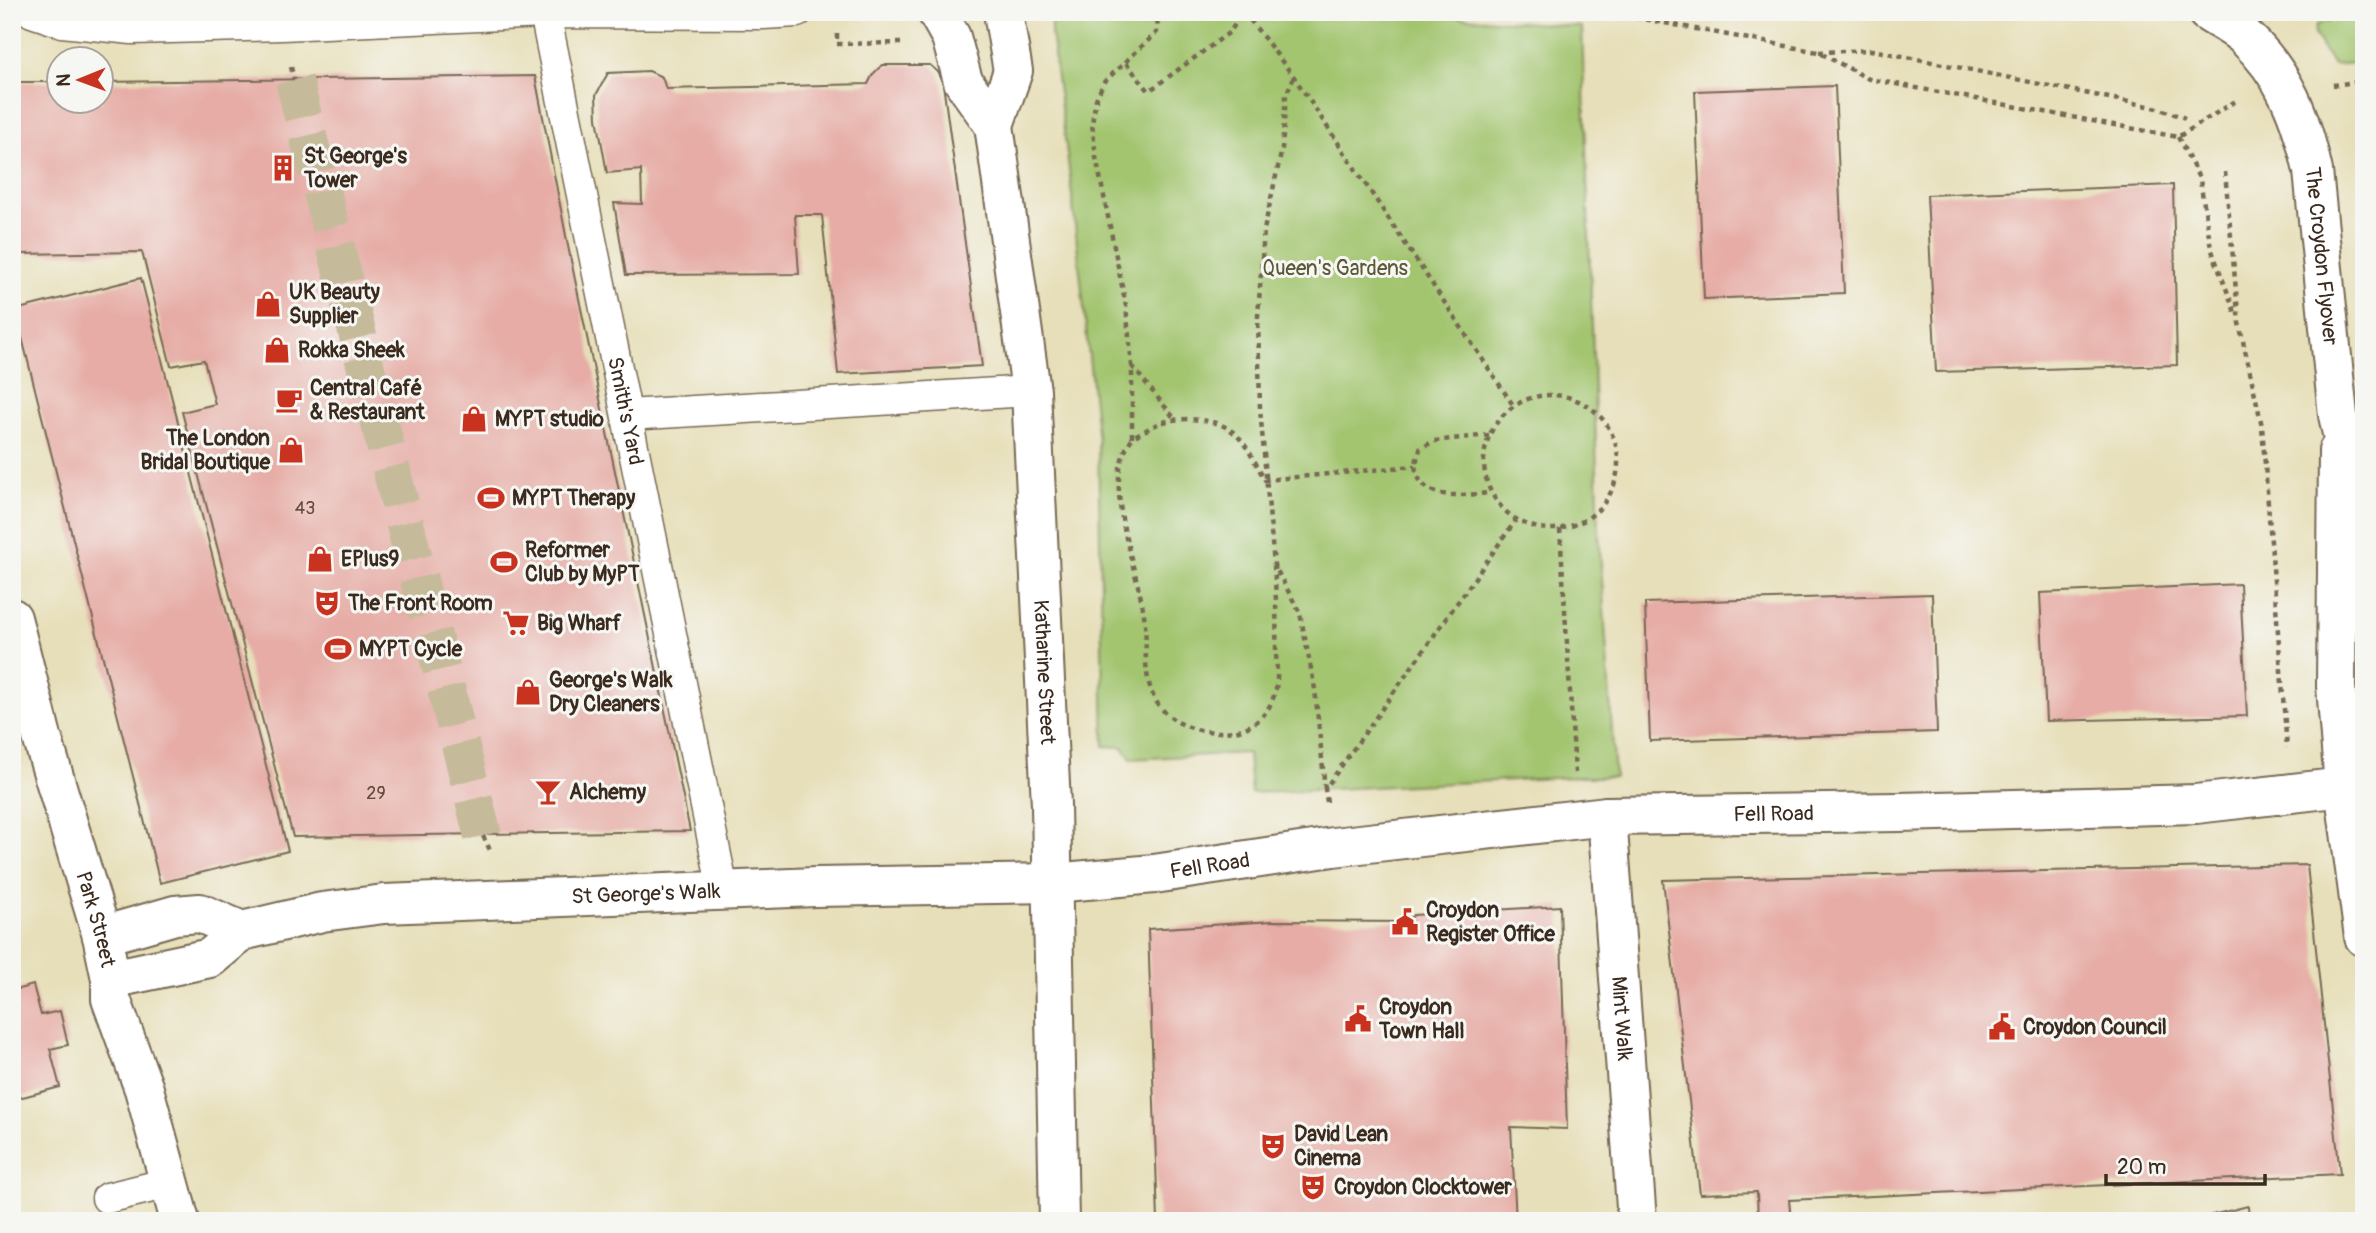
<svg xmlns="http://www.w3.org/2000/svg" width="2376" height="1233" viewBox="0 0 2376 1233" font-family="Pangolin,sans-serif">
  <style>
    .green { fill: #a3c56f; stroke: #6f7846; stroke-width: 2 }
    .building { fill: #e6aca5 }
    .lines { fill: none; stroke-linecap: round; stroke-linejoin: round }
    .pedestrian-tunnel { stroke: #c5bb9a; stroke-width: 38; stroke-dasharray: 38 19; stroke-linecap: butt }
    .service-casing { stroke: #776954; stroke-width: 33 }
    .minor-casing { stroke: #776954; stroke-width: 42 }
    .tertiary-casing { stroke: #776954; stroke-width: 42 }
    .trunk-casing { stroke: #776954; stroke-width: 42 }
    .path { stroke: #776954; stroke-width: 4.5; stroke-dasharray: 5 5; stroke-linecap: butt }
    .service { stroke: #fff; stroke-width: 30 }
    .minor { stroke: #fff; stroke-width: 38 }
    .tertiary { stroke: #fff; stroke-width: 38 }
    .trunk { stroke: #fff; stroke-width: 38 }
    .labels { text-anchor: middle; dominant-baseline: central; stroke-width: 6; stroke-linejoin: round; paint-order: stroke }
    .number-label { font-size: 18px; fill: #664a40 }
    .poi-label { font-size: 21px; font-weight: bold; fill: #3b2a1e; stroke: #f6f6f2; text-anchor: start }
    .street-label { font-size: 21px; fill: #3b2a1e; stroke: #f6f6f2 }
    .park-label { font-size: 21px; fill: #5a5836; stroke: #f6f6f2 }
  </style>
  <rect width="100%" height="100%" fill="#f6f6f2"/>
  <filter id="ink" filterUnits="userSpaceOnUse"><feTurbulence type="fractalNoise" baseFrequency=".0143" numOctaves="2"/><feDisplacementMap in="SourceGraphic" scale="14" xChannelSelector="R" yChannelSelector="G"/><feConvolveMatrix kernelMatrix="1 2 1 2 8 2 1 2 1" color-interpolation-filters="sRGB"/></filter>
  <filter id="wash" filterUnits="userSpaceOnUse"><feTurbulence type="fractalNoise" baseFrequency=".00686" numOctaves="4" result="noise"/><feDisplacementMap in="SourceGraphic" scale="28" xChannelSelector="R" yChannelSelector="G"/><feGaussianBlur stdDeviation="1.57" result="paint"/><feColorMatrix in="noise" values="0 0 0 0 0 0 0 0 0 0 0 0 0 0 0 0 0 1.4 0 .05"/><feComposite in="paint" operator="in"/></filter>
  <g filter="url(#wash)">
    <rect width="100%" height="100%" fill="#e7dfb9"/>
    <path class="green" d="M1055,12h340l187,15 17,507 16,243h-40l-324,16 -3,-40 -117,6 -8,-12 -19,-1 -6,-304 -28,-265 -19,-145v-15z
      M2355,12h9v50l-31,3 -19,-31 2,-9z"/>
    <g id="blocks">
      <path class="building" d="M882,65h48l8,7 5,12 39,282 -144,8 -16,-159h-27l4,59 -173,1 -12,-72 28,1 -1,-34 -34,3 -10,-55 -1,-23 12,-22 41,-2 13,6 4,12 202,-5 5,-10z
        M535,76l33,170 122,585 -397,6 -111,-425 33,-8 -11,-44 -33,6 -29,-114 -123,2 -7,-20v-144l3,-8h45v20h42v-20z
        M1835,86l9,207 -140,6 -9,-208z
        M2173,185l4,180 -241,7 -9,-177z
        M141,278l147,573 -128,32 -145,-573z
        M2240,584l7,132 -201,5 -6,-128z
        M1932,594l5,138 -287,9 -5,-138z
        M2307,865l33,309 -551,26 2,21h-33l-1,-29 -57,2 -37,-314z
        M1560,906l7,223 -56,-2 5,94h-358l-10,-292 125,-8 132,1 9,-7z
        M33,985l8,30 19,-4 8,34 -18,4 10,38 -41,11 -7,-28v-79z
        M2248,1206l1,15h-57v-1z"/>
    </g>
  </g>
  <g filter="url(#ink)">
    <use href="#blocks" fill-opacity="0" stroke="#776954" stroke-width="2"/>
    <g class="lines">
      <path class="pedestrian-tunnel" d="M294,80l189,756"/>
      <g class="service-casing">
        <g id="service">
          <path d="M32,12l30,10 70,7 150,-4 263,-12 218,1 34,-2"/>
          <path id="s1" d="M545,13l178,877"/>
          <path d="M627,415l404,-24"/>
          <path d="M107,1198l62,-15"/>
        </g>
      </g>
      <g class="minor-casing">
        <g id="minor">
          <path d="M937,12l14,25 12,44 31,44"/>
          <path id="s2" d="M1003,12l10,59 -19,54 37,266 20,414 8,416"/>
          <path id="s3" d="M12,618l30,119 60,199 9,43v20l33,90 36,132"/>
          <path id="s4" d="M1607,816l30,405"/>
          <path d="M102,936l73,-21 25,-2 42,18"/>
          <path id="s5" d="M111,979l99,-21 32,-27 80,-19 62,-8 432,-17 237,-4 101,-9 179,-27 274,-31 292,-4 297,-8 148,-17"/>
        </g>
      </g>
      <g class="tertiary-casing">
        <path id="tertiary" d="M2338,451l-2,235 8,101 20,150"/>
      </g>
      <g class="trunk-casing">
        <g id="trunk">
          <path id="s6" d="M2207,12c12,8 27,15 37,24 42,39 57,81 69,135l25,244 26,120"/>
        </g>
      </g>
      <path class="path" d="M1244,12l50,65 219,328
        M1606,12l212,40 51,27 309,58 61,-38
        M837,34v10l64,-1
        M1819,52l54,-2 285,58 27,10
        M1126,63l23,28 81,-59 13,-20
        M291,67l3,13
        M1294,77l-8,18 -4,54 -18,81 -6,86 2,93 14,156 26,48 15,76 10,100
        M2333,85l31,-4
        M2178,137l22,43 11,68 25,67
        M2225,172l14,151 23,103 25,322
        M1132,366l43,53
        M1484 462a67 67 0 1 1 134 0a67 67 0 1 1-134 0Z
        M1489,435l-55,6 -14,8 -5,17c1,5 3,12 6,16 13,19 50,12 69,11
        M1132,437v-71l-6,-60 -30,-149 -4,-34 4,-24 8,-17 53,-50 1,-20
        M1560,529l15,244
        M1274,565c2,28 3,56 2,85 0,13 3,30 -1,42 -10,38 -42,44 -75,38 -21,-4 -40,-17 -48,-37 -10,-26 -4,-52 -8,-78 -7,-50 -44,-132 -13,-175 3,-5 12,-8 17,-11 13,-8 26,-10 41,-10 49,2 54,22 76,61l150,-14
        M1327,802l-2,-13 191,-269
        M483,836l9,18"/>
      <use href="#service" class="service"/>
      <use href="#minor" class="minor"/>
      <use href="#tertiary" class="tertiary"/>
      <use href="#trunk" class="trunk"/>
    </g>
  </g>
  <defs>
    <g id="building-bare" transform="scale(2.1)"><path d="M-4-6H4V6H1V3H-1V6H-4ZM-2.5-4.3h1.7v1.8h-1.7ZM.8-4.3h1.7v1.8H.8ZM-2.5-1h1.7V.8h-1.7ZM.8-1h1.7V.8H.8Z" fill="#c8321e" stroke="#f6f6f2" stroke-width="2.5" paint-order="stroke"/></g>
    <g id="shop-bare" transform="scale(2.1)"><path d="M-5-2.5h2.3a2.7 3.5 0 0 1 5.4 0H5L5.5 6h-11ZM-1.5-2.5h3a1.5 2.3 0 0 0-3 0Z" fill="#c8321e" stroke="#f6f6f2" stroke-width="2.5" paint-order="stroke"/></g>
    <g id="cafe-bare" transform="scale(2.1)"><path d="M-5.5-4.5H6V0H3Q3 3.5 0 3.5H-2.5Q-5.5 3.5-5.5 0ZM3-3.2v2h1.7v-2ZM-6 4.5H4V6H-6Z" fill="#c8321e" stroke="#f6f6f2" stroke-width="2.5" paint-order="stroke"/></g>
    <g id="stadium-bare" transform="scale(2.1)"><path d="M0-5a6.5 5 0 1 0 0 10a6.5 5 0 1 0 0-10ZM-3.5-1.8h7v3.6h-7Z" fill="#c8321e" stroke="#f6f6f2" stroke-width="2.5" paint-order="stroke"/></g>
    <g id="theatre-bare" transform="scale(2.1)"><path d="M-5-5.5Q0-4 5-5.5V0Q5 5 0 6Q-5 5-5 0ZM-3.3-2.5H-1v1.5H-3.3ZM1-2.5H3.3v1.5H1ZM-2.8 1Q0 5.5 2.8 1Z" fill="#c8321e" stroke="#f6f6f2" stroke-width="2.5" paint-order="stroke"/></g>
    <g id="supermarket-bare" transform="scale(2.1)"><path d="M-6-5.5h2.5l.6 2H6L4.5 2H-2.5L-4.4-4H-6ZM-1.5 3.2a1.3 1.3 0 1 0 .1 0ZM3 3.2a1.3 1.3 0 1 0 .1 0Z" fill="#c8321e" stroke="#f6f6f2" stroke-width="2.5" paint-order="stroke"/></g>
    <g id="bar-bare" transform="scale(2.1)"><path d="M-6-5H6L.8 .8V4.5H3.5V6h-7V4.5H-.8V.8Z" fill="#c8321e" stroke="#f6f6f2" stroke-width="2.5" paint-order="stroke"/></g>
    <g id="civic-bare" transform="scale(2.1)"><path d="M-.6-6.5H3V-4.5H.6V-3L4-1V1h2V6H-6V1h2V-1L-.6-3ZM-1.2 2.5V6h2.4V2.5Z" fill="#c8321e" stroke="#f6f6f2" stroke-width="2.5" paint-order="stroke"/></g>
  </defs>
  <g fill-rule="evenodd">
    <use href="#building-bare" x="283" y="168"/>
    <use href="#shop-bare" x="268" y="304"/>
    <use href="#shop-bare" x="277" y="350"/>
    <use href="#cafe-bare" x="289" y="400"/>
    <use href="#shop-bare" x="474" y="419"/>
    <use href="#shop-bare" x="291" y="450"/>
    <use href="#stadium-bare" x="491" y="498"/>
    <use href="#shop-bare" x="320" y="559"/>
    <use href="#stadium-bare" x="504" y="562"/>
    <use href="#theatre-bare" x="327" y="603"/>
    <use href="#supermarket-bare" x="516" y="623"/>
    <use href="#stadium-bare" x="338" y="649"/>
    <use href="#shop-bare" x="528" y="692"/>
    <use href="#bar-bare" x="548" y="792"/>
    <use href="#civic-bare" x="1405" y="922"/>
    <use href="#civic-bare" x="1358" y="1019"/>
    <use href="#civic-bare" x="2002" y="1027"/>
    <use href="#theatre-bare" x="1273" y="1146"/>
    <use href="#theatre-bare" x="1313" y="1187"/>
  </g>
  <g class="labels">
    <g class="number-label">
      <text x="305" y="508">43</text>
      <text x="376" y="793">29</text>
    </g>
    <g class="poi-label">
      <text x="304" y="156">St George's<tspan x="304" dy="24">Tower</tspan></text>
      <text x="289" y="292">UK Beauty<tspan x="289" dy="24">Supplier</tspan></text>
      <text x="298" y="350">Rokka Sheek</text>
      <text x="310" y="388">Central Café<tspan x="310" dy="24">&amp; Restaurant</tspan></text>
      <text x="495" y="419">MYPT studio</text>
      <text x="270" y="438" text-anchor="end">The London<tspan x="270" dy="24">Bridal Boutique</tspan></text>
      <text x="512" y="498">MYPT Therapy</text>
      <text x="525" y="550">Reformer<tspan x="525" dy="24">Club by MyPT</tspan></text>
      <text x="341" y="559">EPlus9</text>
      <text x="348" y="603">The Front Room</text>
      <text x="537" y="623">Big Wharf</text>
      <text x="359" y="649">MYPT Cycle</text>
      <text x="549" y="680">George's Walk<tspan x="549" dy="24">Dry Cleaners</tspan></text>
      <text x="569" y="792">Alchemy</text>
      <text x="1426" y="910">Croydon<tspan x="1426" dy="24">Register Office</tspan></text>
      <text x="1379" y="1007">Croydon<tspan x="1379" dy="24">Town Hall</tspan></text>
      <text x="2023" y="1027">Croydon Council</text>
      <text x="1294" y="1134">David Lean<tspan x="1294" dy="24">Cinema</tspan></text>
      <text x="1334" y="1187">Croydon Clocktower</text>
    </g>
    <g class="street-label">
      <text stroke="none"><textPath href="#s6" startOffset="284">The Croydon Flyover</textPath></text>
      <text stroke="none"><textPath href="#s1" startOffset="406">Smith's Yard</textPath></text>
      <text stroke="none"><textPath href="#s2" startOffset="667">Katharine Street</textPath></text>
      <text stroke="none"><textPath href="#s5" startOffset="1682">Fell Road</textPath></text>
      <text stroke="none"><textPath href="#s5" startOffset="1115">Fell Road</textPath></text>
      <text stroke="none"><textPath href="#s5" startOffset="550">St George's Walk</textPath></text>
      <text stroke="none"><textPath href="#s3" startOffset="313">Park Street</textPath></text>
      <text stroke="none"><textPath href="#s4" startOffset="203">Mint Walk</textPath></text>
    </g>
    <g class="park-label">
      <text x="1335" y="268">Queen's Gardens</text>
    </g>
  </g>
  <rect width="2376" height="1233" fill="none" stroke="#f6f6f2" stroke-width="42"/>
  <g transform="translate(80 80) rotate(269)"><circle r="33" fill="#f6f6f2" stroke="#aba49d" stroke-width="2"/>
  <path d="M0-5L12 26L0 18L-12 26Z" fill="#c8321e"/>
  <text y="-10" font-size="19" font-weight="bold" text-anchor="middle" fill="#3b2a1e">N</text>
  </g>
  <path d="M2106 1174v10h159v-10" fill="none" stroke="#3b2a1e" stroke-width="3.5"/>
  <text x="2117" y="1174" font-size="21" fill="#3b2a1e" stroke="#f6f6f2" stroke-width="5" paint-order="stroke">20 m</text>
</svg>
